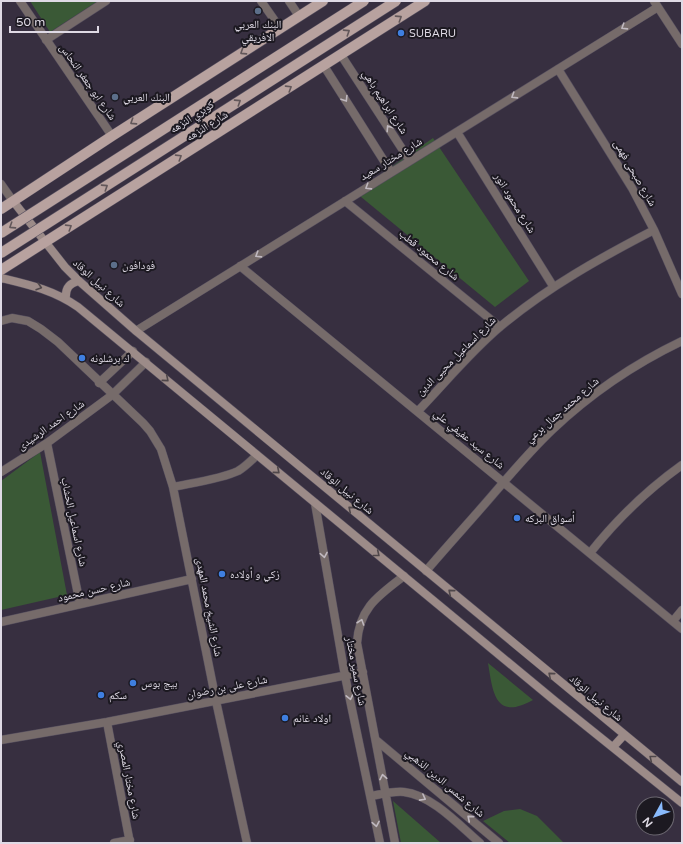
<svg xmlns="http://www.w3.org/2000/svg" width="683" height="844" viewBox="0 0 683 844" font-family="'Varela Round','Noto Naskh Arabic',sans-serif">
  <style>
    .green { fill: #3a5936 }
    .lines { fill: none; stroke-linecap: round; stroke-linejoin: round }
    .street-casing { stroke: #554e5e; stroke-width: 9 }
    .secondary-casing { stroke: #554e5e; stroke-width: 9 }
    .primary-casing { stroke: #554e5e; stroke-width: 11 }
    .street { stroke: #766b6a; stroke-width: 8 }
    .secondary { stroke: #9c8b88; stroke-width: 8 }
    .primary { stroke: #b8a29f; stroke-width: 10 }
    .primary-bridge-casing { stroke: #554e5e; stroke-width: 11; stroke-linecap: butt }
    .primary-bridge { stroke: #b8a29f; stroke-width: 10 }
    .oneway { stroke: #62575a }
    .oneway2 { stroke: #c0b9c0 }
    .oneway3 { stroke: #4f474a }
    .service-dot { fill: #5c6f8a; stroke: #1c1921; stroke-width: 1.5 }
    .shop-dot { fill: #3f7fe0; stroke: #1c1921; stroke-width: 1.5 }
    .labels { text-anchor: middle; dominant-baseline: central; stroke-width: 4; stroke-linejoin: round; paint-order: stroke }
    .poi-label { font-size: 11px; fill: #dfdae5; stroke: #1c1921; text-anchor: start }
    .street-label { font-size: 11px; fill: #dfdae5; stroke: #1c1921 }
  </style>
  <rect width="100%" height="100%" fill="#372f40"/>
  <path class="green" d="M30,1h68l-48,31z
    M433,138l96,143 -34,26 -140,-115z
    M40,452l27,143 -66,15v-129z
    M488,663l45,37c-38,21 -40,-7 -45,-37z
    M393,801l48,42h-40z
    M520,809l17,7 27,27h-54l-27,-22 21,-10z"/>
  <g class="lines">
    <g class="street-casing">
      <path id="street" d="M20,1l92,135
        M261,1l19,27
        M289,1l10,15
        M654,1l28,43
        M46,40l60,-39
        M341,55l69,106
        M324,66l67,106
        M558,69l74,119 22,42 28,64
        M457,132l96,154
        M1,184l12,17
        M345,201l155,126
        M240,266l442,363
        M1,321l11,-3 16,3 13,8 17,13 85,81 7,8 11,18 12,38 43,214 31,142
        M136,331l522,-324
        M99,383l34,-32
        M418,411c27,-28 53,-60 83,-85 47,-39 99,-68 153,-96
        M47,443l33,161
        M1,472l46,-29 65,-48 34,-33
        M173,487c19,-4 48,-8 65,-16 7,-4 13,-10 19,-16
        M315,503l30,173 35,167
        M590,553c27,-34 57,-63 92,-88
        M426,571c23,-27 47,-53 70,-80 18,-21 36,-42 56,-61 38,-36 82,-66 130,-89
        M673,621l9,-11
        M1,622l191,-43
        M107,722l23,121
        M1,740l106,-18 256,-50
        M376,740l123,103
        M371,796c11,-2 22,-5 33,-4 28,3 56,34 76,51
        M114,843l16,-3
        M395,843l-38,-200c2,-35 21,-47 47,-67"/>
    </g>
    <g class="secondary-casing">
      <path id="secondary" d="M13,201l52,66 14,14 57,50 546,451
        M1,278c29,7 52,12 77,29l477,394 127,102
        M66,299c-1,-10 3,-16 13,-18
        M613,747l11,-12"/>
    </g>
    <g class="primary-casing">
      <path id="primary" d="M1,209l111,-73 211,-135
        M1,270l424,-269"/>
    </g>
    <use href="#street" class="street"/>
    <use href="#secondary" class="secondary"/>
    <use href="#primary" class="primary"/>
    <g class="primary-bridge-casing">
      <path id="primary-bridge" d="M1,233l363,-232
        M1,253l395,-252"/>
    </g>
    <use href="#primary-bridge" class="primary-bridge"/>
  </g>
  <defs><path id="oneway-chevron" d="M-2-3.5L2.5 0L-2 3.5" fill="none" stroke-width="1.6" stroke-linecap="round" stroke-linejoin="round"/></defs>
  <g class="oneway">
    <use href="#oneway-chevron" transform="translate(399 18) rotate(-33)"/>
    <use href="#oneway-chevron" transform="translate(347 32) rotate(-33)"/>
    <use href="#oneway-chevron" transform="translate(243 52) rotate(147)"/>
    <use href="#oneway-chevron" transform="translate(289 88) rotate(-32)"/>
    <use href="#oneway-chevron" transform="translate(238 102) rotate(-33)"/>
    <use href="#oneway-chevron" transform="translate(133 122) rotate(147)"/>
    <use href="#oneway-chevron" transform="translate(179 157) rotate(-32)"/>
    <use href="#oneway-chevron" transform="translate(105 187) rotate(-33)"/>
    <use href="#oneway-chevron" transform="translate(12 226) rotate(147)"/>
    <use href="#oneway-chevron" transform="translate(69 227) rotate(-32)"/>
  </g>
  <g class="oneway2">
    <use href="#oneway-chevron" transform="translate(624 27) rotate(148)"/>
    <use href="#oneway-chevron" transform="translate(514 96) rotate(148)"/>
    <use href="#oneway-chevron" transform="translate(345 99) rotate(58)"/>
    <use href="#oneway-chevron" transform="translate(389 128) rotate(-123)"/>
    <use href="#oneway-chevron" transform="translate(368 187) rotate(148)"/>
    <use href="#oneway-chevron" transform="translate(258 255) rotate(148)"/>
    <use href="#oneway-chevron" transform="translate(324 555) rotate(80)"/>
    <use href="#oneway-chevron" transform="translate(361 622) rotate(-71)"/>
    <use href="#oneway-chevron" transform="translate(350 697) rotate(78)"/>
    <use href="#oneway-chevron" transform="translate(383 777) rotate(-101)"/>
    <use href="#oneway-chevron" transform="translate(423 798) rotate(28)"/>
    <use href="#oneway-chevron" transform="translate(470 818) rotate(-140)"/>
    <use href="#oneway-chevron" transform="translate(376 824) rotate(80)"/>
  </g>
  <g class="oneway3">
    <use href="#oneway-chevron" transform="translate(39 287) rotate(17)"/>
    <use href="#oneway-chevron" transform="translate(166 379) rotate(40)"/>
    <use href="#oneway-chevron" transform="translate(277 471) rotate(40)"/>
    <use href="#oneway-chevron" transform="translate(351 509) rotate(-140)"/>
    <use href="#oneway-chevron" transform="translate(377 554) rotate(39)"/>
    <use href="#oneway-chevron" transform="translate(451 592) rotate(-140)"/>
    <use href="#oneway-chevron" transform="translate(551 675) rotate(-140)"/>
    <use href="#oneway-chevron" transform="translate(652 758) rotate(-141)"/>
  </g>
  <g class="service-dot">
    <circle cx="258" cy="11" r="4"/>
    <circle cx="115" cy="97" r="4"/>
    <circle cx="114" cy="265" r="4"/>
  </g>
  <g class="shop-dot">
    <circle cx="401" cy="33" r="4"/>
    <circle cx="82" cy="358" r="4"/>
    <circle cx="517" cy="518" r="4"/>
    <circle cx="222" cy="574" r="4"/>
    <circle cx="133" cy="683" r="4"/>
    <circle cx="101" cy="695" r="4"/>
    <circle cx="285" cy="718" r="4"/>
  </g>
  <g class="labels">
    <g class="poi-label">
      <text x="258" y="24" text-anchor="middle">البنك العربي<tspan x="258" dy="13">الافريقي</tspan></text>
      <text x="409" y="33">SUBARU</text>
      <text x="123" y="97">البنك العربي</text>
      <text x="122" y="265">فودافون</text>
      <text x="90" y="358">ك برشلونه</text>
      <text x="525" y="518">أسواق البركه</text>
      <text x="230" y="574">زكي و أولاده</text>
      <text x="141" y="683">بيج بوس</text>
      <text x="109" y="695">سكم</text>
      <text x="293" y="718">اولاد غانم</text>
    </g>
    <g class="street-label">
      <text transform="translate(88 82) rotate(55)">شارع ابو جعفر النحاس</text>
      <text transform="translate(385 102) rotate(57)">شارع ابراهيم باهي</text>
      <text transform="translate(192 117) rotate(-33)">كوبري النزهه</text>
      <text transform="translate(207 126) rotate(-32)">شارع النزهه</text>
      <text transform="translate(391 159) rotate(-32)">شارع مختار سعيد</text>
      <text transform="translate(635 173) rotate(60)">شارع صبحى فهمى</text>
      <text transform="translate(515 203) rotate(58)">شارع محمود انور</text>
      <text transform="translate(429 255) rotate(39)">شارع محمود قطب</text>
      <text transform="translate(99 283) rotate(42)">شارع نبيل الوقاد</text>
      <text transform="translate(456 356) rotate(-45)">شارع اسماعيل محيى الدين</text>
      <text transform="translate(562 410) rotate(-41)">شارع محمد جمال برعي</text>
      <text transform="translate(51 425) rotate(-35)">شارع احمد الرشيدى</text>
      <text transform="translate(469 439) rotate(39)">شارع سيد عفيفي علي</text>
      <text transform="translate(347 491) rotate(40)">شارع نبيل الوقاد</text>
      <text transform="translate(74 522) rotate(78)">شارع اسماعيل الخشاب</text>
      <text transform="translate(94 590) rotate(-13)">شارع حسن محمود</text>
      <text transform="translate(209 607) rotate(79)">شارع الشيخ محمد المهدى</text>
      <text transform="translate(356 671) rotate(79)">شارع سمير مختار</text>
      <text transform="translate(227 687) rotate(-11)">شارع على بن رضوان</text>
      <text transform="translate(596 698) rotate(40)">شارع نبيل الوقاد</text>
      <text transform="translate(129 780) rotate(79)">شارع مختار المصري</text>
      <text transform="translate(445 783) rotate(40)">شارع شمس الدين الذهبي</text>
    </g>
  </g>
  <rect width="683" height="844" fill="none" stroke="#dfdae5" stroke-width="4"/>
  <g transform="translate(655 816) rotate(230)"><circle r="19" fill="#1c1921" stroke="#6a666f"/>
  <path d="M0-3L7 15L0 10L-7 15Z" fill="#89bafc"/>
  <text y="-6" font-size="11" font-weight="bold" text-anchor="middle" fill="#dfdae5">N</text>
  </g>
  <path d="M10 26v6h88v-6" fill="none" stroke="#dfdae5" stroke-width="2"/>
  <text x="16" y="26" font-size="12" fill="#dfdae5" stroke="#1c1921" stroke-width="3" paint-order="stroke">50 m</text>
</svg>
